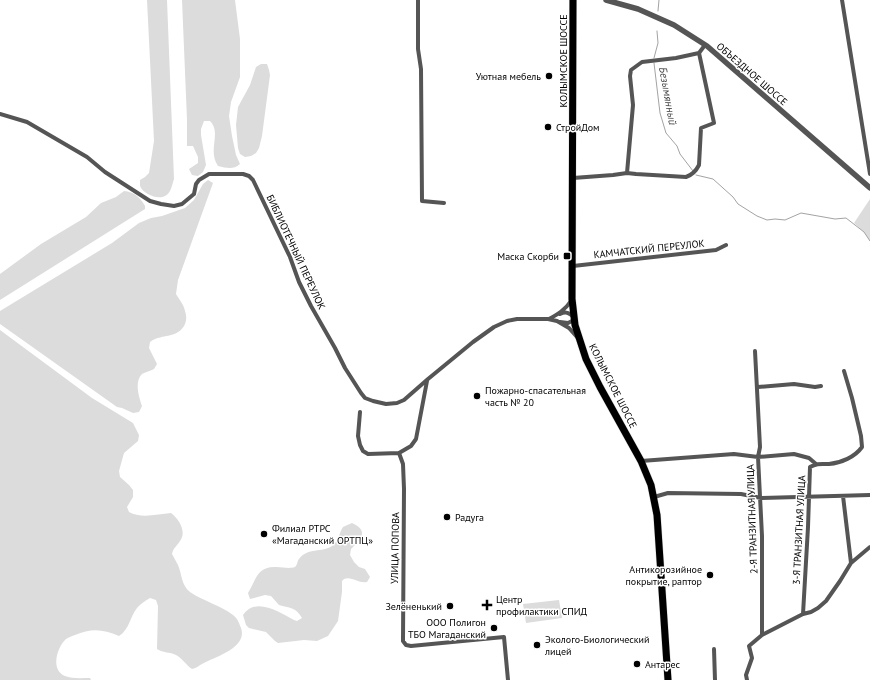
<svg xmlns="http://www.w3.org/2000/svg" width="870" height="680" viewBox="0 0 870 680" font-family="'PT Sans',sans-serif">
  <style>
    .green { fill: #dcdcdc }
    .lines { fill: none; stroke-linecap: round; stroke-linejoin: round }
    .stream { stroke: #a3a3a3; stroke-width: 1 }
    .trunk-casing { stroke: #dbdbdb; stroke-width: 8 }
    .minor { stroke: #555; stroke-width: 4 }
    .tertiary { stroke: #555; stroke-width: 5.5 }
    .trunk { stroke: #000; stroke-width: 7 }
    .poi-dot { fill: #000; stroke: #fff; stroke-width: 1.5 }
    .labels { text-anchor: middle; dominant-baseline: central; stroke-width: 3; stroke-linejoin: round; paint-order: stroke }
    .street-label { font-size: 10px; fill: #000; stroke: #fff }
    .poi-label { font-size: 10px; fill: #000; stroke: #fff; text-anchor: start }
    .water-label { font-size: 11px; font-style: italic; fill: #444; stroke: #fff }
  </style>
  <rect width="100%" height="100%" fill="#fff"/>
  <path class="green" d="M147,0h20l7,179c-2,6 -3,14 -9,17 -7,4 -22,-2 -25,-10 0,-1 0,-5 0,-6l5,-3 4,-4 5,-32z
    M182,0h53l5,39v38l-9,25 -2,14 3,20 4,19 4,9c-7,6 -13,4 -22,2 -11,-16 4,-33 -8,-45h-6l-3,8v6l5,30 -3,7 -5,4 -6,-1 -3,-6 9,-6v-6l-5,-11h-6v-26z
    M261,64h6l2,6 1,5 -8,61 -3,12 -3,5 -5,3 -6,1 -5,-3 -2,-6 -2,-23 2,-18 12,-22 6,-18z
    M208,180l5,3 -35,97 -2,14c3,5 8,11 9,17 4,11 -2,21 -14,24 -8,2 -14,2 -21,7l-1,6 8,16 -3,5c-3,2 -9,3 -12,5 -8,8 -3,23 0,32l-3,6 -6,1 -11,-5 -5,-1 -117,-83v-13l112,-68 27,-20 12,-5 11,-2 23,-8 9,-8 9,-16z
    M124,191c10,1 16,6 21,15v3l-145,91v-26l41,-30 45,-27 15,-14 15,-6z
    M870,199v42l-6,-9 -10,-9z
    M0,330l92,68 41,25 6,12 -1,6 -14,12 -5,18 1,6 9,8 4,5v7l-6,10 2,5c12,7 29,2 42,1 8,6 16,19 9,28 -3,5 -7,7 -8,13 2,4 4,7 6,11 4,9 3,20 12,27 13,9 30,13 43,23 5,4 6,8 8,13 7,20 -26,29 -39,36 -4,2 -5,4 -10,5 -6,-4 -9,-10 -16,-14 -6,-3 -13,-2 -19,-6l1,-43 -2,-6 -6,-2c-5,3 -10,6 -13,10 -7,9 -8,22 -18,28 -16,-7 -28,-8 -44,-1 -3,1 -6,2 -9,4 -9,8 -16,31 -1,37 7,3 17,2 25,2l1,2h-91z
    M352,523c18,8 8,16 -1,26l-1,6 4,7 5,5 6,2 5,8 -3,5c-8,2 -15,-6 -23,-3l-2,2v11l-4,29 -10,15 -11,5 -13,-1 -26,3 -3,-2 -9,-9 -17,-4 -3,-3 -3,-10c13,-19 37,-2 51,5l3,1 5,-3c-6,-11 -13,-10 -23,-13l-8,-9 -6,-1 -15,4 -2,-6c8,-13 9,-27 28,-26 8,0 12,2 19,0 3,-3 2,-6 4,-8 9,-12 23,-6 33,-13 7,-5 7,-13 11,-19z
    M559,600l3,18 -36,5 -3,-19z"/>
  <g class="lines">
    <path class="stream" d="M658,11l1,-11
      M654,58l4,-15 -1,-12
      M654,63l6,50 6,20 11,13 3,8 13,17
      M696,175l17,4 20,18 5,7 19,12 10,4 8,-1 10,1 16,-7 34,6 11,-1 18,14 6,9"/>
    <g class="trunk-casing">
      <path id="trunk" d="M573,0l-1,299 3,26 11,34 14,28 41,74 10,24 6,30 11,165"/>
    </g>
    <path class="minor" d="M418,0v49l3,20 1,132 22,2
      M842,0l28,174
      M0,114l27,8 60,35 18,15 45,29 11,3 13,2 8,-2 12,-10 2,-10 3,-4 10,-6h34l6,2 4,4 37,77 9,25 12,24 24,42 10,20 16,25 4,5 8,3 13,3 11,-1 7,-3 24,-21 45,-37 21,-15 13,-6 10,-2h31l9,2 12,7 8,9
      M627,173l9,1 50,3c6,-2 10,-6 13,-12l2,-37 13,-5 -15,-70 6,-8
      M573,178l40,-3 14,-2 6,-68 -3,-29 1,-6 11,-8 34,-4 23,-5
      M573,266l143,-16 10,-5
      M560,314c6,-3 9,-1 14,3
      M549,319c9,-5 16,-9 22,-18
      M560,322l8,1 6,-3
      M758,387l36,-3 21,3 6,-1
      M360,412l-2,24 2,9 3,6 5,3 31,-1 12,-7 5,-7 11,-58
      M399,453l4,11 1,25 -1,152 3,4 5,1 93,-9 4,43
      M641,461l93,-7 24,3 36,-3 15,4 7,6
      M654,497l14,-4 73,1 20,4 109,-3
      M851,563l19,-16
      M803,614l8,-2 7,-4 8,-7 14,-20 11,-18 -8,-67
      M762,635l41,-21 5,-87 2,-60c7,-4 11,-3 19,-3 12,-1 26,-7 33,-17l-1,-11 -9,-38 -8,-27
      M714,649l1,31
      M747,680l-1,-5 6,-17 -3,-12 13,-11v-99l-4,-79 2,-10 -5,-96"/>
    <path class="tertiary" d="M606,0l32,9 36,16 33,21 163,142"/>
    <use href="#trunk" class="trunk"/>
  </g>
  <g class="poi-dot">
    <circle cx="549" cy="76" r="4"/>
    <circle cx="548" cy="127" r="4"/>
    <rect x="563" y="252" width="8" height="8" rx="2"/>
    <circle cx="477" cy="396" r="4"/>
    <circle cx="447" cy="517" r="4"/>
    <circle cx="264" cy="534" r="4"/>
    <circle cx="710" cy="575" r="4"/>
    <path d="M485 599h4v4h4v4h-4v4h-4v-4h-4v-4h4z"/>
    <circle cx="450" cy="606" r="4"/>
    <circle cx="494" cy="628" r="4"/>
    <circle cx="537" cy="645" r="4"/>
    <circle cx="637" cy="664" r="4"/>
  </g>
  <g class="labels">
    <g class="street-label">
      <text transform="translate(563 61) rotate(-90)">КОЛЫМСКОЕ ШОССЕ</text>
      <text transform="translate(752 74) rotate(41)">ОБЪЕЗДНОЕ ШОССЕ</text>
      <text transform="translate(649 249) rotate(-6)">КАМЧАТСКИЙ ПЕРЕУЛОК</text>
      <text transform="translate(296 252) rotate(65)">БИБЛИОТЕЧНЫЙ ПЕРЕУЛОК</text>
      <text transform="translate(613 386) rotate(63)">КОЛЫМСКОЕ ШОССЕ</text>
      <text transform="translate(752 519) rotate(-92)">2-Я ТРАНЗИТНАЯ УЛИЦА</text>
      <text transform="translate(799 530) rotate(-87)">3-Я ТРАНЗИТНАЯ УЛИЦА</text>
      <text transform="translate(395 548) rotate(-89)">УЛИЦА ПОПОВА</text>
    </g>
    <g class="poi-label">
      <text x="541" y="76" text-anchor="end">Уютная мебель</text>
      <text x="556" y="127">СтройДом</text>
      <text x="559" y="256" text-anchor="end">Маска Скорби</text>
      <text x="485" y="390">Пожарно-спасательная<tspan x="485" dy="12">часть № 20</tspan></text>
      <text x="455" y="517">Радуга</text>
      <text x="272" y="528">Филиал РТРС<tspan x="272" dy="12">«Магаданский ОРТПЦ»</tspan></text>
      <text x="702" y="569" text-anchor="end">Антикорозийное<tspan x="702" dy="12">покрытие, раптор</tspan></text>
      <text x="496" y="599">Центр<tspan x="496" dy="12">профилактики СПИД</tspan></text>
      <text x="442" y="606" text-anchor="end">Зелёненький</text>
      <text x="486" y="622" text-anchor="end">ООО Полигон<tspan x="486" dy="12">ТБО Магаданский</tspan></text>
      <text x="545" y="639">Эколого-Биологический<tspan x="545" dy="12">лицей</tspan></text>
      <text x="645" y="664">Антарес</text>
    </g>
    <g class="water-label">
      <text transform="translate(668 96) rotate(80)">Безымянный</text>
    </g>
  </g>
</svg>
